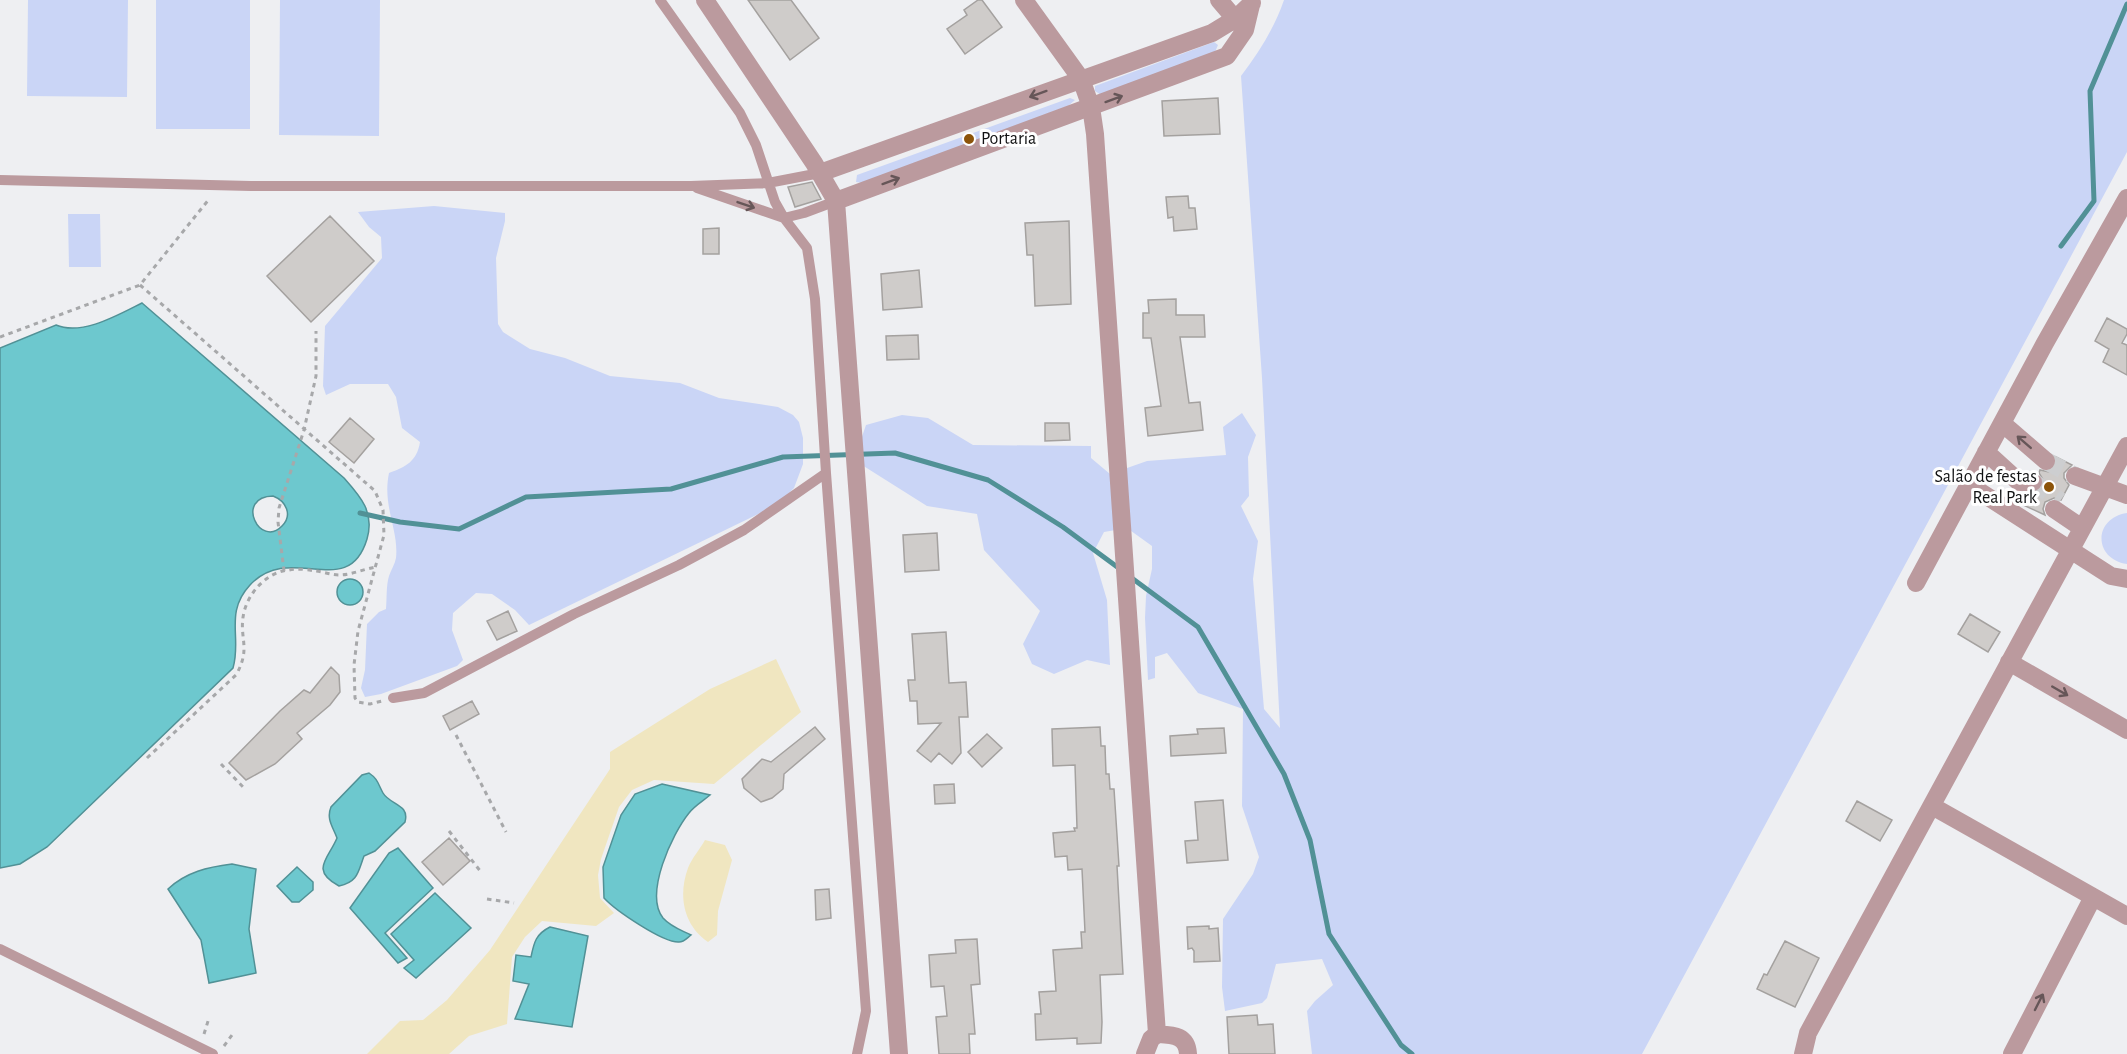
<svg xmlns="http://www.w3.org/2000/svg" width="2127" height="1054" viewBox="0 0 2127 1054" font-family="'Alegreya Sans',sans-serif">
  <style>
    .green { fill: #cad5f6 }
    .sand { fill: #f0e6c0 }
    .water { fill: #6dc8ce; stroke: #519196; stroke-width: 1.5; fill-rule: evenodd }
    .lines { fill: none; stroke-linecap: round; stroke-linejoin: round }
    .stream { stroke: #519196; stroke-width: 5 }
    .building { fill: #cfccca; stroke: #a4a19f; stroke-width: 1.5 }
    .street-tunnel { stroke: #cdced0; stroke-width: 18; stroke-dasharray: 18 9; stroke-linecap: butt }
    .path { stroke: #a7a8aa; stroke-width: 3; stroke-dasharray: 4.5 4.5; stroke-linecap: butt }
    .lane { stroke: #bb9a9e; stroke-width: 10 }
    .street { stroke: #bb9a9e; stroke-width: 18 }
    .oneway { stroke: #665658 }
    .poi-dot { fill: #8c540a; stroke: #fff; stroke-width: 2 }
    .labels { text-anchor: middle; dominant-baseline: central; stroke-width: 6; stroke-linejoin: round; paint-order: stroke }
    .poi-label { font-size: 18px; fill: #101112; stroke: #fff; text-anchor: start }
  </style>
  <rect width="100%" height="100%" fill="#eeeff2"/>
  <path class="green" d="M28,0h100l-1,97 -100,-1z
    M156,0h94v129h-94z
    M280,0h100l-1,136 -100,-1z
    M1284,0h843v152l-485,902h-330l-5,-43 8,-10 18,-16 -11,-26 -46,5 -9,34 -5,5 -37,8 -3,-24 1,-68 30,-45 6,-17 -17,-51 1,-97 -45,-16 -31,-40 -12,4v21l-7,2 -3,-62 1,-22 6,-27v-23l-25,-18 -23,4 -11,21 14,47 3,65 -23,-5 -33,14 -22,-10 -9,-20 17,-33 -56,-61 -7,-36 -50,-8 -73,-46 12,-35 36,-10 26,3 45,27 118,1v12l19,16 37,-13 79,-6 -3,-28 19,-14 14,22 -8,22 1,39 -8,10 17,35 -5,38 11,130 16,19 -18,-350 -21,-302c18,-24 33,-47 43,-76z
    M1214,42l4,3 -3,7 -114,43 -6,-4v-5z
    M1070,98l5,2 -7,6 -205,77 -7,-1 1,-7z
    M434,206l71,7v8l-9,37 2,66 5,8 27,17 35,9 45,18 70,7 39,15 59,9 15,8 6,7 4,16v26l-9,24 -17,17 -248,120 -14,-15 -23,-16 -16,-1 -23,20 -1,17 11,30 -6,6 -76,28 -16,3 -4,-9 4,-18 2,-46 12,-12 7,-3c1,-11 0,-23 3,-33 2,-6 6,-12 7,-18 3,-28 -14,-52 -7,-85 17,-6 28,-12 31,-31l-18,-14 -6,-31 -8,-13h-38l-24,11 -3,-9 2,-60 57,-68 -1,-21 -12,-10 -11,-15z
    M68,214h32l1,53h-32z
    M2127,513v51c-34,-5 -34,-46 0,-51z"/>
  <path class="sand" d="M776,659l25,53 -87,72 -60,-4 -22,10 -13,17 -18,52 -3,16 2,23 14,15 -18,13 -54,-5 -17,16 -13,20 -5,67 -38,12 -20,18h-82l33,-33 23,-1 24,-20 43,-50 120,-181v-17l100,-63z
    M705,840l20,5 7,15 -14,51 -1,24 -9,7c-25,-17 -30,-47 -20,-74 4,-10 12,-19 17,-28z"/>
  <path class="water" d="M142,303l202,175c16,18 31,34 23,61 -19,63 -76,2 -117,46 -26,28 -8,53 -17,83l-186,179 -27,17 -20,4v-520l56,-23c26,11 62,-10 86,-22zM273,496c13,5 20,19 9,30 -22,23 -48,-29 -9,-30z
    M337 592a13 13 0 1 1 26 0a13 13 0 1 1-26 0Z
    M369,773c9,6 9,11 14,20 7,12 27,11 22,29l-30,29 -11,5c-6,16 -6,26 -25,30 -30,-16 -10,-28 -2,-48 -4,-11 -11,-19 -6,-31l31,-32z
    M662,784l48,11c-7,6 -16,11 -21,18 -17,21 -45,81 -26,105 8,9 18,12 28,17 -4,3 -7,7 -12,7 -16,1 -64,-32 -75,-44l-1,-31 18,-52 14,-21z
    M398,848l35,40 -48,45 22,25 -9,5 -48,-55 39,-55z
    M232,864l24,5 -7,60 7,44 -47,10 -8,-43 -33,-51c18,-17 40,-22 64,-25z
    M297,867l16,15v8l-14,12h-7l-15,-16z
    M435,893l36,35 -55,50 -12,-10 10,-8 -23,-26z
    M550,927l38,9 -16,91 -57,-8 14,-35 -16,-3 3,-26 15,2c3,-15 5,-23 19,-30z"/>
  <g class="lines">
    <path class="stream" d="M2061,246l33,-45 -4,-110 37,-87
      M360,513l40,9 59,7 67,-32 145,-8 112,-32 112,-4 93,27 75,47 57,42
      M1129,576l69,51 86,147 26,66 19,94 72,111 11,9"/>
  </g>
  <path class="building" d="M748,0h43l28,38 -29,22z
    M978,0h4l20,27 -37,27 -18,-25 20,-14 -3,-5z
    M1218,98l2,36 -56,2 -2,-35z
    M812,182l9,17 -26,8 -7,-20z
    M1188,196l1,12h6l2,21 -23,2 -1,-14 -5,1 -2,-21z
    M330,216l44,45 -63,61 -44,-46z
    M1069,221l2,83 -36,2 -2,-51h-6l-2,-32z
    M719,228v26h-16v-25z
    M919,270l3,37 -39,3 -2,-36z
    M1176,299v16h28l1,22h-25l9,66 11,-1 3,28 -55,6 -3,-28 16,-2 -10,-68h-8v-25h6l-1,-13z
    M2107,318l20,11v5l-5,9 5,2v30l-24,-13 6,-13 -14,-8z
    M918,335l1,24 -32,1 -1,-24z
    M350,418l24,21 -20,24 -25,-21z
    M1045,423h24l1,17 -25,1z
    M2056,457l16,8 -8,8v5l5,7 -8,15 -7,-2 -9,4 -2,7 2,6 -24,-11 6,-11 11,-1 4,-4 2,-7 -5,-8 1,-3 9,2 5,-3 3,-6z
    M937,533l2,37 -34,2 -2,-37z
    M508,611l9,20 -20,9 -10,-19z
    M1970,614l30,18 -12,20 -30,-18z
    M946,632l3,51 17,-1 2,35h-9l2,36 -9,11 -13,-11 -8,9 -14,-11 24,-28 -23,1 -1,-23h-7l-2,-21h7l-3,-46z
    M331,667l8,8 1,17 -10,13 -33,28 5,6 -27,25 -29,16 -17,-17 51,-52 24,-21 6,3z
    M472,701l7,13 -29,16 -7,-14z
    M815,727l10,12 -41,35 -1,15 -11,9 -11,4 -17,-14 -2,-9 20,-20 9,3z
    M1100,727l1,19h4l1,28h3l1,15h4l5,77h-2l6,108 -23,1 2,47 -1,21 -24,1v-6l-41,2 -1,-26h6l-2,-22 17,-1 -3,-41 29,-2 -1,-16h4l-3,-63 -14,1 -1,-14 -12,1 -2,-24 22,-2 -1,-3h3l-2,-63 -22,1 -1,-37z
    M1224,728l2,25 -55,3 -1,-20 28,-2 -1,-5z
    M987,734l15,14 -20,19 -14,-15z
    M954,784l1,19 -20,1 -1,-19z
    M1223,800l5,60 -41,3 -2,-22 13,-1 -3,-38z
    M1857,801l35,19 -12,21 -34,-20z
    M449,838l21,23 -27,24 -21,-23z
    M829,889l2,29 -15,2 -1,-30z
    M1209,926v3l9,-1 2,33 -26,1v-11l-2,-3 -4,1 -1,-22z
    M977,939l3,45 -9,1 4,49h-6l1,20h-31l-3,-37 11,-1 -3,-30 -13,1 -2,-32 27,-2 -1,-13z
    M1785,941l34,17 -24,49 -38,-18 7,-15 3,1z
    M1257,1015l1,10 15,-1 2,30h-46l-2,-37z"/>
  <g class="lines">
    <path class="street-tunnel" d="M2046,461l29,15
      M2033,482l27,19"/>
    <path class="path" d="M140,285l235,206 8,19 1,25 -26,96 -4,34 1,33 3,4 12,2 12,-3
      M0,337l140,-52 70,-87
      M284,571l-6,-49 1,-14 25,-78 12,-54v-45
      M456,735l50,97
      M147,758l89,-83c16,-28 2,-37 8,-63 5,-20 23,-40 45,-42 9,-2 19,0 27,1 8,1 16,4 23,4 12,0 25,-6 37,-8
      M221,764l24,25
      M449,831l32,41
      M487,899l27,4
      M204,1034l5,-16
      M224,1046l8,-11"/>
    <path class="lane" d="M0,180l251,6h440l77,-3 52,-10
      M697,188l87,30 20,-5 32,-12
      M826,473l40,538 -9,43
      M393,698l31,-5 150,-79 105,-49 65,-35 82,-57 -11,-174 -8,-51 -23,-30 -9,-16 -19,-57 -16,-32 -80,-113
      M0,949l213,105"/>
    <path class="street" d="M705,0l109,163 22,38 63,853
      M1024,0l57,79 10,28 4,27 62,900
      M1219,0l23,27
      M820,173l392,-140 23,-14 17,-16
      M836,201l391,-145 18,-26 6,-25
      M2002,423l44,38
      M1986,452l33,30h14
      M2075,476l52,19
      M1968,484l143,92 16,3
      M2054,509l28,19
      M1916,583l129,-240 82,-145
      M2009,662l118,68
      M1932,806l195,110
      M1145,1054l6,-15 6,-5c16,1 30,1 31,20
      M1803,1054l5,-21 319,-587
      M2012,1054l81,-157"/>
  </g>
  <defs><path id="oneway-shaft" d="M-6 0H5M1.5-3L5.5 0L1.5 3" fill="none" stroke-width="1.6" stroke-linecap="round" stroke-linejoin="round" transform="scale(1.5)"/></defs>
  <g class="oneway">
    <use href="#oneway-shaft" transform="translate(1038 94) rotate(160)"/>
    <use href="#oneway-shaft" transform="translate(1114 99) rotate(-20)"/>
    <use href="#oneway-shaft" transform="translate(891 181) rotate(-20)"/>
    <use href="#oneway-shaft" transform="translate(746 205) rotate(19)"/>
    <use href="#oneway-shaft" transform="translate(2024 442) rotate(-139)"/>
    <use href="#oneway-shaft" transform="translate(2060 691) rotate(30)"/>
    <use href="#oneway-shaft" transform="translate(2039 1002) rotate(-63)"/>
  </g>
  <g class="poi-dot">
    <circle cx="969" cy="139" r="6"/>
    <circle cx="2049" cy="487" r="6"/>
  </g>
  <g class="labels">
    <g class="poi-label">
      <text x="981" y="139">Portaria</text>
      <text x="2037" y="477" text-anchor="end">Salão de festas<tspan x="2037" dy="21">Real Park</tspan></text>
    </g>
  </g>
</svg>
